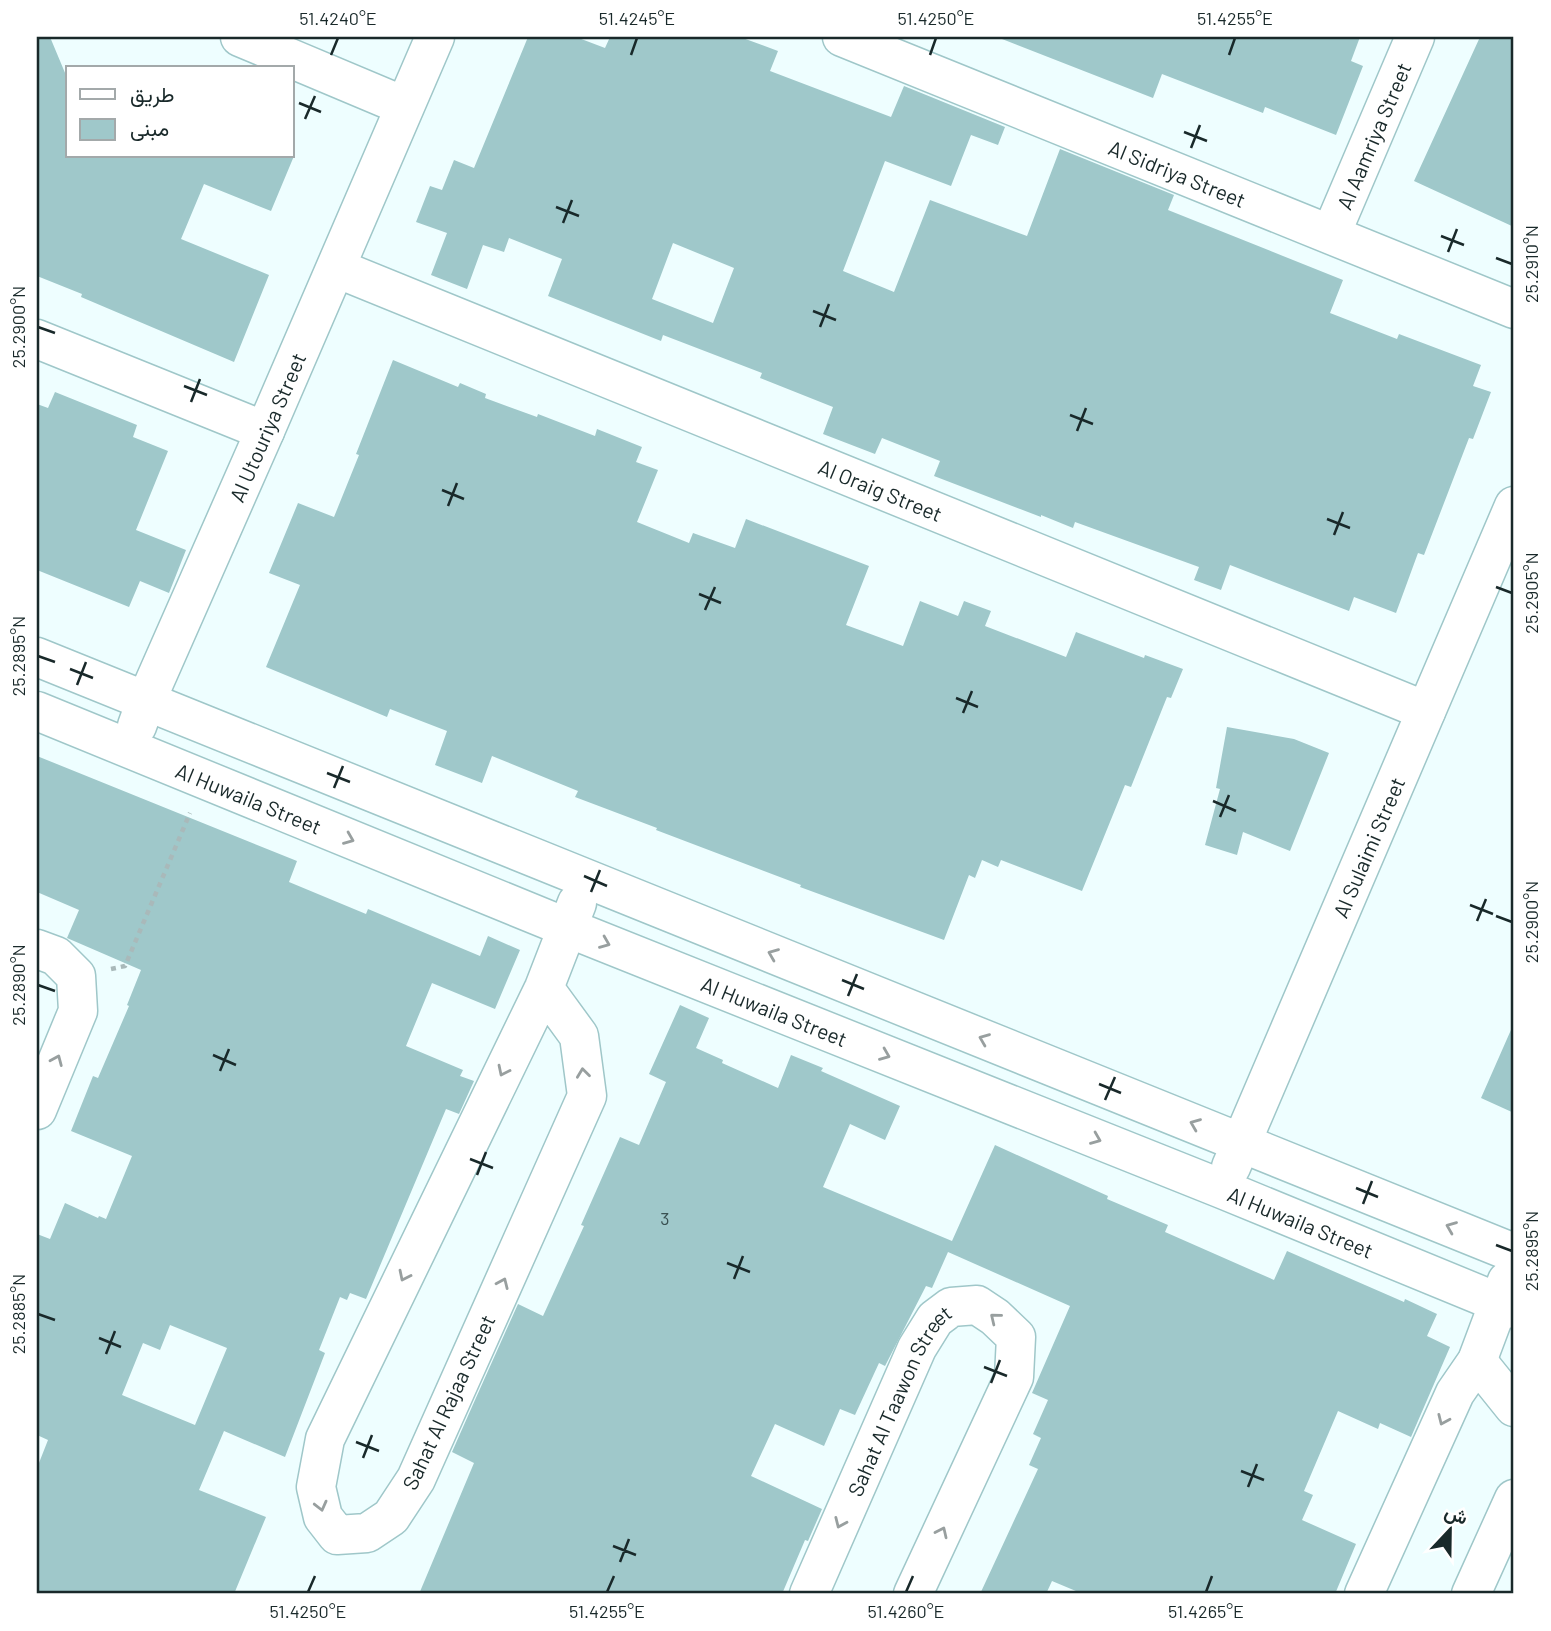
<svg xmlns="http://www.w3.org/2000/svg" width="1551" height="1631" viewBox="0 0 1551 1631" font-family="Barlow,Vazirmatn,sans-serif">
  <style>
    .building { fill: #9fc8ca; fill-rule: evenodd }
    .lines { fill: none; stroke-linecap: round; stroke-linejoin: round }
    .minor-casing { stroke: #9fc7c9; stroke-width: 41 }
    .path { stroke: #a9b9ba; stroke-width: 4.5; stroke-dasharray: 5 5; stroke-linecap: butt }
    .minor { stroke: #fff; stroke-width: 38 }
    .oneway { stroke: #989f9f }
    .ticks { fill: none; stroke: #19292a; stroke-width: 2.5 }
    .labels { text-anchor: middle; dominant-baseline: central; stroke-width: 6; stroke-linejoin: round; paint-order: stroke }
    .number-label { font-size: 18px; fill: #3a5152 }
    .street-label { font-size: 21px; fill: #19292a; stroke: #fff }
    .neatline { fill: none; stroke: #19292a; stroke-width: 2.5 }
    .ticks-label { font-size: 18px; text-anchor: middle; fill: #19292a }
  </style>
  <rect width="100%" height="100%" fill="#eefeff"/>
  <path class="building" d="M37,37h13l18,43v76h226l-23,55 -67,-27 -23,55 88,36 -35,87 -153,-65 1,-3 -45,-18z
    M528,37h48l29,11 5,-11h130l38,14 -8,20 121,46 13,-31 101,41 -7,18 -27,-10 -20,51 -66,-25 -42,110 51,21 36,-92 97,36 33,-87 114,46 -6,15 175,70 -13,33 67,26 2,-5 82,31 -8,21 18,6 -18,47 -4,-1 -45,117 -6,-2 -22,60 -42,-16 -5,14 -119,-46 -9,25 -27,-10 5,-13 -124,-45 -2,6 -32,-13v2l-107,-41 6,-15 -58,-23 -7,16 -52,-20 10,-27 -73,-29 2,-5 -99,-38 -2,6 -113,-45 14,-37 -53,-21 -5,14 -21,-7 -16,44 -36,-14 16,-42 -31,-11 14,-36 12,4 12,-30 20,8zM673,243l61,25 -21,55 -61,-24z
    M1002,37h358l-9,24 12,5 -27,69 -71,-28 -2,6 -101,-39 -9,24 -151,-59z
    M1480,37h34v190l-100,-46z
    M393,360l65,27 2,-4 26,11 -1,4 52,19 1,-3 57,22 2,-7 45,18 -6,15 22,8 -21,52 52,21 4,-10 42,15 11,-29 123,47 -23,59 57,21 17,-45 38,15 6,-15 27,10 -6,15 81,31 10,-25 68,26 1,-3 38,14 -12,29 -4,-1 -36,90 -6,-2 -43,106 -81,-31 -3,7 -16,-7 -7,18 -6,-3 -25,65 -144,-53 1,-2 -145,-55 1,-2 -82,-31 3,-6 -86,-35 -10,27 -47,-18 12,-34 -57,-22 -3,8 -121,-50 34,-82 -31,-12 29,-70 36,14 25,-62 -3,-1z
    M55,392l82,33 -4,12 35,14 -32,79 50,20 -17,43 -29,-12 -11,26 -92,-37v-166l11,4z
    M1227,727l67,12 35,14 -39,98 -47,-19 -6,23 -32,-10 15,-56 -4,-1z
    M37,756l260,105 -8,21 77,32 2,-5 112,47 8,-20 32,14 -25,59 -63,-26 -26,63 57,24 -3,6 14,5 -15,33 -13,-5 -80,190 -16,-6 -3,7 -7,-3 -21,53 6,3 -40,104 -61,-26 -25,59 67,27 -32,77h-197v-126l11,-28 -11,-5v-201l13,5 15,-36 33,15 1,-2 7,3 26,-63 -61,-25 22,-55 5,2 31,-72 -2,-1 14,-35 -74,-32 12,-28 -42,-18zM170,1325l57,23 -32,77 -73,-30 21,-52 17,7z
    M680,1005l29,13 -13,30 27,12 -1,3 56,25 13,-33 32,13 -2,3 79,35 -15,34 -35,-16 -27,63 129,54 43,-96 113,51 -1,3 61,26 -3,7 109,48 13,-29 117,51 1,-3 32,15 -10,22 23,11 -39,90 -31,-14 -2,6 -40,-18 -34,80 9,4 -11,25 54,24 -21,50h-252l-31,-13 -6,13h-66l58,-125 -9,-4 12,-27 -8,-4 15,-34 -16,-7 38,-87 -122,-54 -16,36 -6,-2 -41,80 -6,-3 -24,52 -15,-6 -16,37 -49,-22 -24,52 71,33 -14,32 -3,-1 -23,54h-363l55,-131 -22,-11 23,-52 43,-96 25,12 41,-90 -3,-1 39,-88 19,8 27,-63 -17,-8z
    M1514,1023v90l-33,-15z"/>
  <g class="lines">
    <g class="minor-casing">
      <g id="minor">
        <path d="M240,37l164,69"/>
        <path id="s1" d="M842,37l672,272"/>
        <path id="s2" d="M1331,234l84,-197"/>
        <path id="s3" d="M336,268l1090,443"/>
        <path d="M37,339l228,92"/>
        <path d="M37,657l1477,596"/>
        <path id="s4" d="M37,711l531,217 654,261 292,120"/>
        <path id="s5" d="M137,726l9,-25 119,-270 170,-394"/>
        <path d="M37,949l19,7 20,20 2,35 -41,99"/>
        <path d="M544,988l35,48 8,60 -171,383 -25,38 -24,16 -30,2 -14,-18 -7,-30 9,-48 219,-451 33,-85"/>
        <path id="s6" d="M1231,1167l283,-661"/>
        <path d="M1477,1361l37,46"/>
        <path id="s7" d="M809,1594l108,-246 18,-29 16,-12 26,-2 18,12 21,20 -2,40 -101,217"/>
        <path d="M1364,1594l91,-201 22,-32 30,-80"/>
        <path d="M1471,1594l43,-95"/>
      </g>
    </g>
    <path class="path" d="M111,969l14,-3 65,-153"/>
    <use href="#minor" class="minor"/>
  </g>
  <defs><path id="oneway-chevron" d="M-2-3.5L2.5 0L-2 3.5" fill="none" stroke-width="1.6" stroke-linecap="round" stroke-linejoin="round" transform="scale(1.75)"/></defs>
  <g class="oneway">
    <use href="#oneway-chevron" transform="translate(349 839) rotate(22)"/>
    <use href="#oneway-chevron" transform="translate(605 943) rotate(22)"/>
    <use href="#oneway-chevron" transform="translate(773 954) rotate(-158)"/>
    <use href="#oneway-chevron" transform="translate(984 1039) rotate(-158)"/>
    <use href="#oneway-chevron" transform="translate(885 1055) rotate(22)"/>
    <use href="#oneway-chevron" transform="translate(57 1060) rotate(-67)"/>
    <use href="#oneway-chevron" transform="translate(503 1071) rotate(116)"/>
    <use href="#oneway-chevron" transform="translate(583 1073) rotate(-97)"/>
    <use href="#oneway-chevron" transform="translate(1195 1124) rotate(-158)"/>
    <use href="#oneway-chevron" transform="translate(1096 1139) rotate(22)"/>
    <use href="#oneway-chevron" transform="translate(1451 1227) rotate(-158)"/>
    <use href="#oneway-chevron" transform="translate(404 1276) rotate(116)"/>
    <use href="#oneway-chevron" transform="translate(503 1283) rotate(-66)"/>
    <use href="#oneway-chevron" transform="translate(995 1318) rotate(-141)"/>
    <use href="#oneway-chevron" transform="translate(1443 1420) rotate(114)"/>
    <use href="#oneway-chevron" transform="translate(321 1506) rotate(76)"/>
    <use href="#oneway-chevron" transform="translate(840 1523) rotate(114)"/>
    <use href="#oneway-chevron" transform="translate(942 1532) rotate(-65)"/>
  </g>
  <path class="ticks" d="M331,55l7,-17M631,55l6,-17M930,55l6,-17M1229,55l6,-17M299,103l22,9M305,119l10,-23M1184,132l23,9M1191,148l9,-23M556,207l23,9M563,223l9,-23M1441,236l23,9M1448,252l9,-23M1496,258l16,6M813,311l23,9M38,327l17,6M820,327l9,-23M184,386l23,9M191,402l9,-23M1070,415l23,9M1077,431l9,-23M442,490l22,9M448,506l9,-23M1327,519l23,9M1334,535l9,-23M1496,587l16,6M699,594l22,9M705,610l10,-23M38,656l17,6M70,669l23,9M77,685l9,-23M956,698l22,9M963,713l9,-22M327,773l23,9M334,788l9,-22M1213,801l23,10M1220,817l9,-22M584,876l23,10M591,892l9,-22M1470,905l23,9M1496,916l16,6M1477,921l9,-22M842,980l22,9M38,985l17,6M848,996l9,-22M213,1055l23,10M220,1071l9,-22M1099,1084l22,9M1105,1100l10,-23M470,1159l23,9M477,1175l9,-23M1356,1188l22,9M1363,1204l9,-23M1496,1245l16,6M727,1263l23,9M734,1279l9,-23M38,1314l17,6M99,1338l22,9M106,1354l9,-23M984,1367l23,9M991,1383l9,-23M356,1442l23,9M363,1458l9,-23M1241,1471l23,9M1248,1487l9,-23M613,1546l23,9M620,1562l9,-23M308,1592l7,-16M607,1592l7,-16M906,1592l7,-16M1206,1592l6,-16"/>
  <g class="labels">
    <g class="number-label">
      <text x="665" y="1218">3</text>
    </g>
    <g class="street-label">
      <text stroke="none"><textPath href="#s2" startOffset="107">Al Aamriya Street</textPath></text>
      <text stroke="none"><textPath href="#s1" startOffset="362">Al Sidriya Street</textPath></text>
      <text stroke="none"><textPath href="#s5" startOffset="326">Al Utouriya Street</textPath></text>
      <text stroke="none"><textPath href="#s3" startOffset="588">Al Oraig Street</textPath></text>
      <text stroke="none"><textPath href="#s4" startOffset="229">Al Huwaila Street</textPath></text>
      <text stroke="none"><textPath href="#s6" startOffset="348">Al Sulaimi Street</textPath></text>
      <text stroke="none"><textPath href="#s4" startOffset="796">Al Huwaila Street</textPath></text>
      <text stroke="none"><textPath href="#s4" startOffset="1363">Al Huwaila Street</textPath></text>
      <text transform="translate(448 1402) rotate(-65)">Sahat Al Rajaa Street</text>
      <text stroke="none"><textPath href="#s7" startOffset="214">Sahat Al Taawon Street</textPath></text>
    </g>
  </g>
  <rect width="1551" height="1631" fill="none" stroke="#ffffff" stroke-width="77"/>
  <rect x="66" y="66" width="228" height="91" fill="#ffffff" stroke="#a3a9aa" stroke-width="2"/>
  <rect x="80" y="89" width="35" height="10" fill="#ffffff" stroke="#a3a9aa" stroke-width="2"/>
  <text x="130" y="102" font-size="21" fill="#19292a">طريق</text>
  <rect x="80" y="119" width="35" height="21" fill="#9fc8ca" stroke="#a3a9aa" stroke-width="2"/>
  <text x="130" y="136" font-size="21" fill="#19292a">مبنى</text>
  <g transform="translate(1450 1530) rotate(22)" stroke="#ffffff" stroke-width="5" paint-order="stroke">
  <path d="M0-5L12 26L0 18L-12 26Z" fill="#19292a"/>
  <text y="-10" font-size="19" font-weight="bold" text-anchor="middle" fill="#19292a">ش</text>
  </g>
  <rect x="38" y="38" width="1474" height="1554" class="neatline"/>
  <g class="ticks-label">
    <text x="338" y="25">51.4240°E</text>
    <text x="637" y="25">51.4245°E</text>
    <text x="936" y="25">51.4250°E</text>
    <text x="1235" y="25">51.4255°E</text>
    <text transform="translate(1532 264) rotate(-90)" y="6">25.2910°N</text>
    <text transform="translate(19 327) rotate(-90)" y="6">25.2900°N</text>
    <text transform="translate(1532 593) rotate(-90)" y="6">25.2905°N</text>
    <text transform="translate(19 656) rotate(-90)" y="6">25.2895°N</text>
    <text transform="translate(1532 922) rotate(-90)" y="6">25.2900°N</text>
    <text transform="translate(19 985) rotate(-90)" y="6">25.2890°N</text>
    <text transform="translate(1532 1251) rotate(-90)" y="6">25.2895°N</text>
    <text transform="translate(19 1314) rotate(-90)" y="6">25.2885°N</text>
    <text x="308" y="1618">51.4250°E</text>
    <text x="607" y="1618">51.4255°E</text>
    <text x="906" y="1618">51.4260°E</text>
    <text x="1206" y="1618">51.4265°E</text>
  </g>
</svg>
